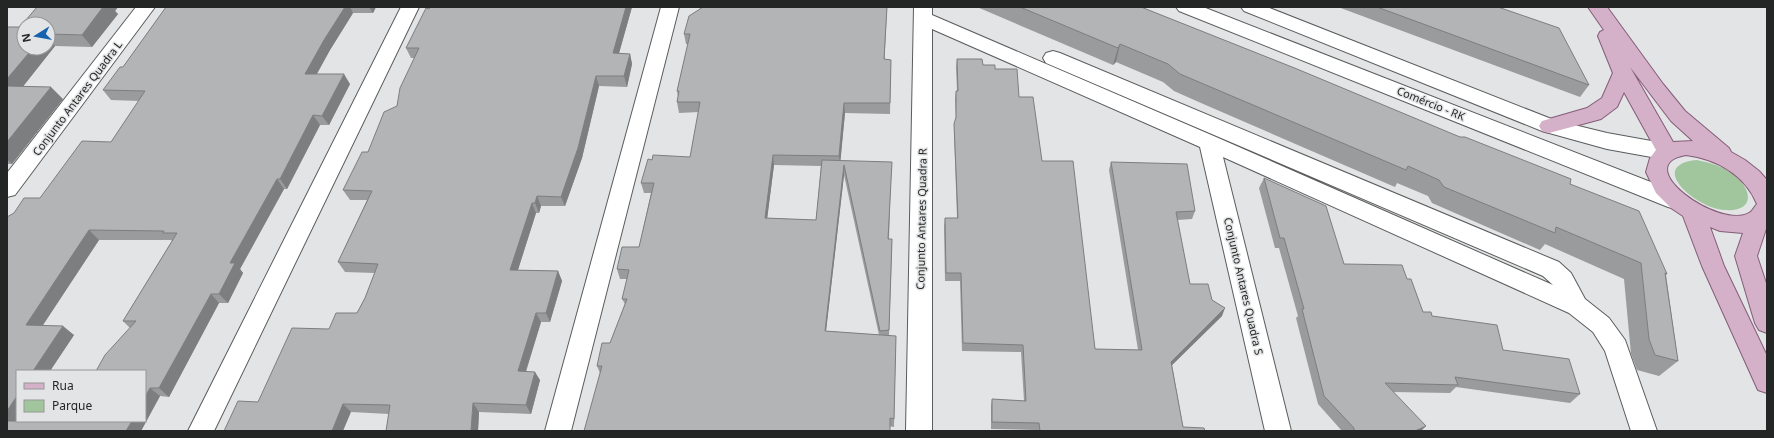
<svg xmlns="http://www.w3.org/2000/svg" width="1774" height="438" viewBox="0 0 1774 438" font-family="'Noto Sans',sans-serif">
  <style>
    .green { fill: #a1c69d }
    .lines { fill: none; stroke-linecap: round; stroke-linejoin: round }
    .minor-casing { stroke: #5a5c5d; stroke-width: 2 }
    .major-casing { stroke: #845d78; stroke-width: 2 }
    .minor { fill: #fff; fill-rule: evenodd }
    .major { fill: #d4b0c9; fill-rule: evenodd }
    .wall { fill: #9a9b9c; fill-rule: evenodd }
    .shaded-wall { fill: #7d7e7f }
    .building { fill: #b3b4b5; stroke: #7d7e7f }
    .labels { text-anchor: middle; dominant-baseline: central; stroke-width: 3; stroke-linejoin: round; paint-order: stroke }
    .street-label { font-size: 11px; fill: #242525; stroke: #e2e4e5 }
  </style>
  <rect width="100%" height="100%" fill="#e2e4e5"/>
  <path class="green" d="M1697,160c13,3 26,6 37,15 19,15 21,37 -9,35 -28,-1 -80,-45 -28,-50z"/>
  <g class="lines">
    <g class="minor-casing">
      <path id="minor" d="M136,7h19l-140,188 -8,2v-24z
        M401,7h18l-205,424h-26z
        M661,7h18l-108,424h-26z
        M914,7h18v8l284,122 337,148 -10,-9 -497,-213 -3,-5 3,-5 7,-2 7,2 499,209 12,11 14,26 24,19 16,22 32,91h-26l-26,-80 -12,-19 -24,-19 -346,-156 68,274h-26l-65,-284 -268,-118v402h-26z
        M1176,7h27l481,188 3,6 -3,6 -8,2 -8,-2 -489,-196z
        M1241,7h26l287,113 53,13 61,11 7,3 3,5 -3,5 -7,3 -61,-11 -65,-18 -298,-120z"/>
    </g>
    <g class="major-casing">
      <path id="major" d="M1588,7h19l56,77 22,27 44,37 2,4 14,8 14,11 8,9v46l-10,30 10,30v47l-8,-3 -4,-7 -20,-67 8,-23 -23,-2 -10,-4 14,39 43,90v37l-9,-3 -56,-124 -19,-50 -12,-8 -15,-15 -10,-21 4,-14 6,-8 -32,-58 -7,15 -16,12 -52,14 -7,-2 -3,-5 3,-5 45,-13 15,-10 11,-25 -15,-37 2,-4 4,-2zM1630,67l41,54 22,20 -20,1zM1686,155c31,4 59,20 71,49 -3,3 -5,8 -8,9 -30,17 -121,-48 -63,-58z"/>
    </g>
    <use href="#minor" class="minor"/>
    <use href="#major" class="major"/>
  </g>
  <path class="wall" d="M37,7h81l-3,4 3,3 -26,33 -37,-1 -32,40 40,13 -51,65h-5v-137h13zM48,24v24h-24z
    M166,7h210l-3,6h-20l-23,37 -13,24 33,10 -21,41h-9l-33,64h-3l-44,80 3,4 -15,30h-9l-50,94 -9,-1 -19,35h-134l33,-233 71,-56 28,-41 -28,-1 -8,-10 20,-23zM99,240h72l1,1 -49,80 7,7 15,93h-128v-50h33l24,-36 -31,-10z
    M430,7h202l-13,46 11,1 2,10 -5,23 -28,-1 -17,72 -17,48h-24l-2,7h-3l-18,57 40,1 4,10 -12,41h-9l-15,50 14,8 -9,34 -52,-2 -1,19h-92l3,-17 -38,-2 -93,-10 71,-73 28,-16 8,-15 10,-25 -30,-1 -7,-10 29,-62h-17l-7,-10 54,-84 17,-48h-3l-5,-10z
    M887,7l-3,52 7,1 -1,54 -45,-1 -5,48 51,11 -2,67h3v10l-3,87h7l-2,91 -294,-54 -3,-7 13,-23 15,-39 -3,-5 5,-20h-7l-3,-10 22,-22 12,-54h-7l-3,-10 11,-23 38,-3 9,-45 -20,1 -2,-11 1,-5 -1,-6 11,-47h-2l-2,-10zM774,165l47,1 -5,54 -49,-2zM844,175l35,160 -53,-4z
    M977,7h164l429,177 97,90 -1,1 12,86 -19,15 -22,-6 -6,-16 -7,-75 -79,-35 -5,6 -108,-47 -4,-7 -31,-13 -2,4 -194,-84 -27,-12 -11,-9 -47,-20 -3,3z
    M1338,7h160l91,78 -9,12z
    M957,59l26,6 12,4 24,28 23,64 53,188 43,1 -29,-180 2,-8 84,49 -3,8 -15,1 13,64 22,16 10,16 -50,49 11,62 22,4h-168v-1l-46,-1v-23l1,-7 32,2 -3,-49 -59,-1 -2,-70h-15l-1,-55 1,-8h12l-3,-86v-8l2,-4 -1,-21 1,-8h1l-1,-24z
    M1264,178l80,86 63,15 16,33 80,38 77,44 -10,9 -114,-16 -6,6 -57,-1 28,39h-79l-24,-27 -22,-86 2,-2 -19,-68h-4l-16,-60z"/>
  <path class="shaded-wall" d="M103,7h15l-3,4 3,3 -26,33 -10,-12z
    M345,7h5l3,6 -23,37 -19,34 -6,-10 19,-34z
    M369,7h7l-3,6z
    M626,7h6l-16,57 -3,-11z
    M887,7l-3,63v-11z
    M48,38l7,8 -41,52 -7,-7v-12l26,-31h15z
    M1120,44l-4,18 -3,3 5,-17z
    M630,54l2,10 -5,23 -3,-11z
    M344,74l6,10 -21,41 -7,-9z
    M596,76l3,10 -17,72 -17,48 -4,-9z
    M51,87l12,12 -51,65 -5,-5v-17z
    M844,103l1,10 -5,53 -1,-10z
    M313,115l7,10 -33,64 -7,-10z
    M773,155l1,10 -8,63 -1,-10z
    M844,165v10l-19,165v-9z
    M277,179l7,10 -44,80 3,4 -15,30 -9,-9 11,-31z
    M537,196l4,10 -2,7 -4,-10z
    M532,203l4,10 -21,66 -5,-9z
    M89,230l10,10 -62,94 -11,-9z
    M558,271l4,10 -12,41 -4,-9z
    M211,294l8,9 -50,94 -10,-9z
    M1225,308l-3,8 -54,53 3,-7z
    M536,313l5,9 -18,58 -5,-9z
    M63,326l11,9 -24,36h-17z
    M535,372l5,8 -9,34 -5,-9z
    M150,388l10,8 -19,35h-15l6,-10h13v-24z
    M17,396v25l-10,4v-14z
    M473,403l6,9 -1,19h-7z
    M343,404l8,8 -8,19h-11z
    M1426,426l-5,5h-6z"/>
  <path class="building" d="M37,7h66l-21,28 -34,-1v-10h-24v24h9l-26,31v-52h13z
    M166,7h179l-21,33 -19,34h39l-22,42 -9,-1 -33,64h-3l-47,84h5l-16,31h-8l-52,94h-9l-5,9v-26h-49l9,-16 31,-34h-13l54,-88h-14l1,-2 -75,-1 -63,95 37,1 -30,45h-16v25l-10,15v-194l7,-4 10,-15h16l42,-57 29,1 34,-51 -42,-1 17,-23h3z
    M430,7h196l-13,46 17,1 -6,22h-28l-18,72 -17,49 -24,-1 -2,7h-3l-22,67 48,1 -12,42h-10l-18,58 17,1 -9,33 -53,-2 -2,28h-85l4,-26 -47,-1 -11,27h-108l14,-30 20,1 34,-74 37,1 7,-16h21l8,-15 13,-34 -40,-2 34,-71 -29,-1 19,-38h6l16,-40 13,-6 3,-18 19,-40h-13l20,-40 3,1z
    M703,7h184l-3,52 7,1 -1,43h-46l-5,53 -66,-1 -8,63 51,2 6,-60 70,2 -4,77h4l-3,91 -9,1 -36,-166 -19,166 71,5 -2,83 -4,-1v13h-306l18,-65h-5l5,-23h8l17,-44h-5l7,-29 -12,-1 5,-22h17l15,-64h-13l7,-24 4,1 1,-5 37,2 10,-55h-23l2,-11h-2l13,-57h-6l5,-18z
    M1020,7h121l156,62 163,68h5l106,42 -1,5 69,27 28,63 -2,-1 13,88 -23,-6 -6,-16 -8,-76 -85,-36 -1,6 -111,-46 -5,-7 -31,-14 -2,4 -226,-96 -12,-10 -48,-20 -2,4z
    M1377,7h121l61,21 30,57z
    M957,59h25l1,6h12v4h22l2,28h14l9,64h31l22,188 47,1 -31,-188 76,2 8,47 -19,1 14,72h18l4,16 13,8 -54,54 12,65 21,1 1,3h-165l-1,-8 -47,-1v-23l34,2 -3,-56 -60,-2 -2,-70h-15l-1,-55h13l-4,-94 2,-7v-26h2z
    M7,86l44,1 -44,55z
    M1264,178l62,28 18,58 58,1 5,14h4l12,33h8l1,4 65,9 6,25 66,9 11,35 -125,-17 3,8 -73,-2 41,43 -11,5h-61v-3l-30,-32 -22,-87h2l-20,-71h-4z
    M7,421h125l-6,10h-119z"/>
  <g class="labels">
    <g class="street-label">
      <text transform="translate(77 98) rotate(-53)">Conjunto Antares Quadra L</text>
      <text transform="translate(1431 103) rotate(22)">Comércio - RK</text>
      <text transform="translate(921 219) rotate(-89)">Conjunto Antares Quadra R</text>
      <text transform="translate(1244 286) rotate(77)">Conjunto Antares Quadra S</text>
    </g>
  </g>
  <rect width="1774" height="438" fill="none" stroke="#242525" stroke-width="16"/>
  <rect x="16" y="370" width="130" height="52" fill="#e2e4e5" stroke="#969898"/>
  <rect x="24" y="383" width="20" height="6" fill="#d4b0c9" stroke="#969898"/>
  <text x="52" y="390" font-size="12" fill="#242525">Rua</text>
  <rect x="24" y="400" width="20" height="12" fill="#a1c69d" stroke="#969898"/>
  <text x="52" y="410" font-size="12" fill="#242525">Parque</text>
  <g transform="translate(36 36) rotate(259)"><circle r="19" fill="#e2e4e5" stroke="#969898"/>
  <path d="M0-3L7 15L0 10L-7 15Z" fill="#1363b1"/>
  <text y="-6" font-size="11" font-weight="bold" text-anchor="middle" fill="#242525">N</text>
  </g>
</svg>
